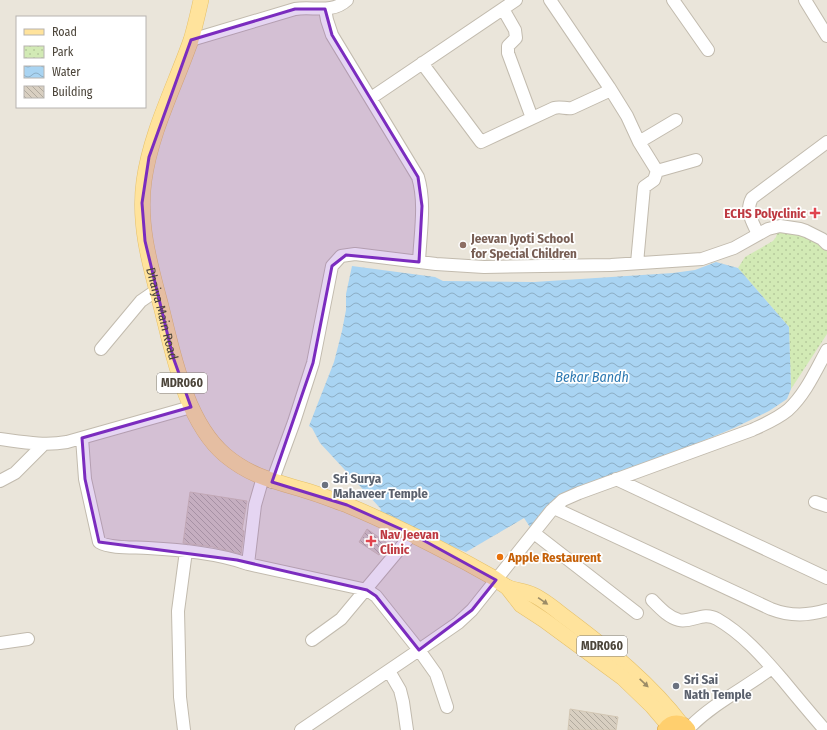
<svg xmlns="http://www.w3.org/2000/svg" width="827" height="730" viewBox="0 0 827 730" font-family="'Fira Sans Condensed',sans-serif">
  <style>
    .residential { fill: #eae5da; fill-rule: evenodd }
    .park { fill: url(#park-dots) }
    .water { fill: url(#water-waves) }
    .building { fill: url(#building-back-hatch); stroke: #d3c7b4 }
    .lines { fill: none; stroke-linecap: round; stroke-linejoin: round }
    .minor-casing { stroke: #c2bbae; stroke-width: 14 }
    .major-casing { stroke: #e6c16a; stroke-width: 16 }
    .highway-casing { stroke: #e0a43c; stroke-width: 18 }
    .minor { stroke: #fff; stroke-width: 12 }
    .major { stroke: #ffe39c; stroke-width: 15 }
    .highway { stroke: #ffcf6e; stroke-width: 17 }
    .oneway { fill: #9c8c66 }
    .marked { fill: #7b2cbf; fill-opacity: 0.2; stroke: #7b2cbf; stroke-width: 3; stroke-linejoin: round }
    .health-dot { fill: #e0444e; stroke: #fff; stroke-width: 1.5 }
    .education-dot { fill: #8d6e63; stroke: #fff; stroke-width: 1.5 }
    .worship-dot { fill: #6b7280; stroke: #fff; stroke-width: 1.5 }
    .food-dot { fill: #e8710a; stroke: #fff; stroke-width: 1.5 }
    .labels { text-anchor: middle; dominant-baseline: central; stroke-width: 3.5; stroke-linejoin: round; paint-order: stroke }
    .shield { fill: #fff; stroke: #817c74; stroke-width: 1 }
    .shield-label { font-size: 12px; font-weight: bold; fill: #4b4439 }
    .health-label { font-size: 13px; font-weight: bold; fill: #be3a42; stroke: #fff; text-anchor: end }
    .education-label { font-size: 13px; font-weight: bold; fill: #785e54; stroke: #fff; text-anchor: start }
    .street-label { font-size: 13px; fill: #4b4439; stroke: #fff }
    .worship-label { font-size: 13px; font-weight: bold; fill: #5b616d; stroke: #fff; text-anchor: start }
    .food-label { font-size: 13px; font-weight: bold; fill: #c56008; stroke: #fff; text-anchor: start }
    .water-label { font-size: 14px; font-style: italic; fill: #2e7ab2; stroke: #fff }
  </style>
  <defs>
    <pattern id="park-dots" width="8" height="8" patternUnits="userSpaceOnUse"><rect width="8" height="8" fill="#d2eab5"/><path d="M2 2h.1M6 6h.1" fill="none" stroke="#b6ca9c" stroke-width="1.8" stroke-linecap="round"/></pattern>
    <pattern id="water-waves" width="16" height="10" patternUnits="userSpaceOnUse"><rect width="16" height="10" fill="#a9d4f2"/><path d="M0 5q4-4 8 0t8 0" fill="none" stroke="#8caec5"/></pattern>
    <pattern id="building-back-hatch" width="6" height="6" patternUnits="userSpaceOnUse"><rect width="6" height="6" fill="#d8cfc1"/><path d="M-1 5l2 2M0 0l6 6M5-1l2 2" fill="none" stroke="#b1aa9e"/></pattern>
  </defs>
  <rect width="100%" height="100%" fill="#f6f3ec"/>
  <path class="residential" d="M0,0h827v730h-827zM17,17h128v90h-128z"/>
  <path class="park" d="M778,230l28,4 21,15v85l-36,55 -2,-62 -51,-59 7,-11 28,-16 3,-4z"/>
  <path class="water" d="M716,262l22,6 51,59 2,62 -4,10 -18,12 -35,17 -46,19 -128,47 -30,33 -6,-9 -58,34 -57,-22 -30,-17 2,-4 -61,-66 -8,-15 -3,-2 25,-64 8,-31 4,-21v-16l6,-28 83,11 8,4 91,1 139,-9 22,-3z"/>
  <path class="building" d="M190,492l57,9 -5,29 2,1 -3,23 -28,-7 -30,-4z
    M367,529l20,14 -8,12 -20,-13z
    M570,709l48,8 -2,13h-48z"/>
  <g class="lines">
    <g class="minor-casing">
      <path id="minor" d="M550,0l59,87 18,29 12,26 18,29 39,-11
        M673,0l35,50
        M805,0l22,36
        M325,9l2,11 5,15 86,142c8,26 2,58 1,85
        M503,9l12,21 1,8 -8,8v7l24,65
        M191,40l104,-31c18,-3 37,5 52,-9
        M422,63l59,79 73,-34c7,-2 11,1 18,0l39,-18
        M371,98l145,-98
        M639,142l37,-22
        M758,234c-6,-13 -13,-23 -6,-36l75,-56
        M637,263l7,-76 10,-7 3,-9
        M101,349l40,-48 16,-11
        M82,438l3,41 14,63c12,7 35,5 49,6 33,2 69,5 100,16l119,26 9,6 43,54 17,24 11,33
        M0,439c23,3 44,7 67,3l124,-35
        M616,479l211,99
        M0,481l15,-8 28,-28
        M272,482l22,-60 19,-59 19,-97 9,-10 14,-2 81,10 48,3 127,-2 91,-6 32,-11 34,-19 12,-3 20,3 6,2 16,8 5,5
        M815,502l12,4
        M554,508l217,101c18,7 37,7 56,1
        M534,533l103,80
        M248,564l7,-59 8,-28
        M652,600c8,8 16,17 27,20 13,3 24,-9 38,-1 26,15 45,37 65,60 14,17 28,34 43,51
        M312,640l29,-21 71,-85
        M0,643l28,-4
        M389,671l11,19 3,12 4,28
        M690,727c24,-24 55,-39 82,-59
        M184,730l-4,-33 -2,-86 8,-60
        M301,730l118,-80 39,-27 14,-13 79,-99 12,-11 16,-7 173,-63c13,-6 25,-11 36,-20 17,-15 28,-40 39,-60"/>
    </g>
    <g class="major-casing">
      <g id="major">
        <path id="s1" d="M201,0c-3,13 -6,27 -10,40 -16,46 -40,91 -47,141 -6,43 6,84 17,125 12,48 25,116 64,149 25,21 48,26 79,35 14,4 29,10 43,15 41,17 81,37 120,58 9,5 18,10 27,15 4,3 8,6 13,9 7,3 17,4 24,7 13,5 27,18 38,26 41,31 82,64 113,105"/>
        <path d="M507,587l14,18 23,15 79,58 29,28 17,20"/>
      </g>
    </g>
    <g class="highway-casing">
      <path id="highway" d="M666,730c6,-8 15,-8 21,0"/>
    </g>
    <use href="#minor" class="minor"/>
    <use href="#major" class="major"/>
    <use href="#highway" class="highway"/>
  </g>
  <defs><path id="oneway-solid" d="M-6-.8H1V-3.2L6.5 0L1 3.2V.8H-6Z"/></defs>
  <g class="oneway">
    <use href="#oneway-solid" transform="translate(543 601) rotate(35)"/>
    <use href="#oneway-solid" transform="translate(644 683) rotate(43)"/>
  </g>
  <path class="marked" d="M295,9h30l7,26 86,142 4,29 -3,56 -73,-7 -14,11 -19,97 -41,119 75,23 65,29 84,46 -24,30 -53,40 -43,-54 -9,-6 -130,-30 -138,-18 -14,-63 -3,-41 109,-31 -18,-50 -28,-116 -3,-38 7,-46 42,-117z"/>
  <g class="health-dot">
    <path d="M813 207h4v4h4v4h-4v4h-4v-4h-4v-4h4z"/>
    <path d="M369 535h4v4h4v4h-4v4h-4v-4h-4v-4h4z"/>
  </g>
  <circle class="education-dot" cx="463" cy="245" r="4"/>
  <g class="worship-dot">
    <circle cx="325" cy="485" r="4"/>
    <circle cx="676" cy="686" r="4"/>
  </g>
  <circle class="food-dot" cx="500" cy="557" r="4"/>
  <g class="labels">
    <g class="shield">
      <rect x="157" y="373" width="50" height="20" rx="3"/>
      <rect x="577" y="636" width="50" height="20" rx="3"/>
    </g>
    <g class="shield-label">
      <text x="182" y="383">MDR060</text>
      <text x="602" y="646">MDR060</text>
    </g>
    <g class="health-label">
      <text x="806" y="213">ECHS Polyclinic</text>
      <text x="380" y="534" text-anchor="start">Nav Jeevan<tspan x="380" dy="15">Clinic</tspan></text>
    </g>
    <g class="education-label">
      <text x="471" y="238">Jeevan Jyoti School<tspan x="471" dy="15">for Special Children</tspan></text>
    </g>
    <g class="street-label">
      <text stroke="none"><textPath href="#s1" startOffset="325">Dhaiya Main Road</textPath></text>
    </g>
    <g class="worship-label">
      <text x="333" y="478">Sri Surya<tspan x="333" dy="15">Mahaveer Temple</tspan></text>
      <text x="684" y="679">Sri Sai<tspan x="684" dy="15">Nath Temple</tspan></text>
    </g>
    <g class="food-label">
      <text x="508" y="557">Apple Restaurent</text>
    </g>
    <g class="water-label">
      <text x="592" y="377">Bekar Bandh</text>
    </g>
  </g>
  <rect x="16" y="16" width="130" height="92" fill="#ffffff" stroke="#b7b4b0"/>
  <rect x="24" y="29" width="20" height="6" fill="#ffe39c" stroke="#b7b4b0"/>
  <text x="52" y="36" font-size="12" fill="#4b4439">Road</text>
  <rect x="24" y="46" width="20" height="12" fill="url(#park-dots)" stroke="#b7b4b0"/>
  <text x="52" y="56" font-size="12" fill="#4b4439">Park</text>
  <rect x="24" y="66" width="20" height="12" fill="url(#water-waves)" stroke="#b7b4b0"/>
  <text x="52" y="76" font-size="12" fill="#4b4439">Water</text>
  <rect x="24" y="86" width="20" height="12" fill="url(#building-back-hatch)" stroke="#b7b4b0"/>
  <text x="52" y="96" font-size="12" fill="#4b4439">Building</text>
</svg>
